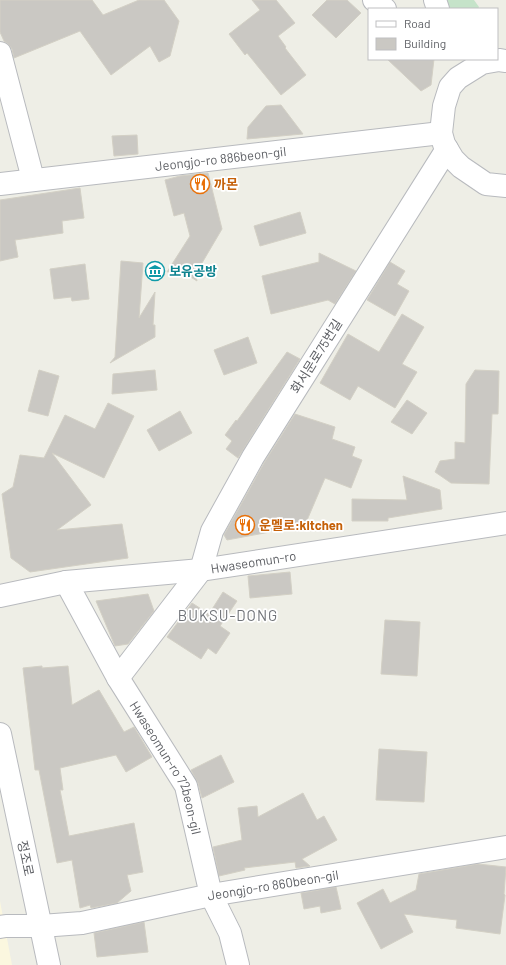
<svg xmlns="http://www.w3.org/2000/svg" width="506" height="965" viewBox="0 0 506 965" font-family="Barlow,'Noto Sans KR',sans-serif">
  <style>
    .commercial { fill: #fbf7df }
    .green { fill: #c5e3c9 }
    .building { fill: #cac8c3; stroke: #d3d0c5 }
    .lines { fill: none; stroke-linecap: round; stroke-linejoin: round }
    .minor-casing { stroke: #b8babe; stroke-width: 24 }
    .tertiary-casing { stroke: #b8babe; stroke-width: 24 }
    .minor { stroke: #fff; stroke-width: 22 }
    .tertiary { stroke: #fff; stroke-width: 22 }
    .labels { text-anchor: middle; dominant-baseline: central; stroke-width: 3.5; stroke-linejoin: round; paint-order: stroke }
    .street-label { font-size: 13px; fill: #5e6065; stroke: #fff }
    .food-label { font-size: 13px; font-weight: bold; fill: #c56008; stroke: #fff; text-anchor: start }
    .culture-label { font-size: 13px; font-weight: bold; fill: #0d838f; stroke: #fff; text-anchor: start }
    .quarter-label { font-size: 15px; letter-spacing: 1px; fill: #6f7277; stroke: #fff }
  </style>
  <rect width="100%" height="100%" fill="#eeeee6"/>
  <path class="commercial" d="M0,901l12,64h-12z"/>
  <path class="green" d="M446,0h28l5,7 -1,2h-28z"/>
  <path class="building" d="M0,0h92l11,15 36,-15h25l15,21 -9,35 -11,6 -9,-16 -39,29 -31,-44 -66,27 -2,-9 -3,-4 -5,-4 -4,-9z
    M252,0h24l19,23 -17,13 8,11 -1,1 21,27 -25,20 -34,-42 -2,2 -16,-21 31,-24z
    M327,0h20l14,13 -25,25 -24,-23z
    M387,59h47l-3,26 -10,6z
    M281,105l22,29 -56,5 1,-12 18,-21z
    M137,135l1,19 -24,2 -2,-20z
    M208,173l14,56 -20,34 -9,2 4,16 -19,-12 -11,3 23,-36 -6,-23 -10,3 -9,-36 15,-4z
    M80,188l4,30 -22,3 1,12 -48,7 3,17 -18,4v-61z
    M300,212l6,21 -46,13 -6,-20z
    M319,253l37,18 -21,33 -7,-4 -57,14 -9,-38 57,-14z
    M121,261l22,2 -4,55 16,-26 -2,33h2v12l-45,26 5,-6z
    M390,262l15,9 -8,13 12,7 -14,25 -28,-16z
    M85,264l4,35 -17,2 -1,-4 -17,2 -4,-30z
    M402,314l22,13 -22,37 15,8 -22,36 -37,-22 -8,14 -30,-17 28,-49 31,18z
    M248,337l9,26 -33,12 -10,-25z
    M287,352l13,7 -62,99 -12,-9 6,-8 -7,-6 11,-15 1,1z
    M39,370l20,6 -11,40 -20,-5z
    M155,370l2,20 -45,4 1,-20z
    M475,370l24,1 -1,43h-6l-3,70 -38,-1 -16,-11 5,-11 15,-2v-17l10,1 1,-59z
    M407,400l20,13 -15,21 -21,-12z
    M108,403l26,13 -30,62 -52,-25 39,52 -34,25 65,-6 6,34 -98,14 -19,-14 -9,-64 11,-7 7,-32 24,3 21,-43 30,14z
    M180,411l12,22 -33,18 -12,-21z
    M295,414l40,13 -3,12 23,8 -3,9 10,4 -11,28 -26,-10 -20,47 -29,-5 -6,12 -43,8 -3,-5 40,-72z
    M403,476l37,14 2,19 -54,9v3h-36v-22l55,1z
    M290,572l2,22 -42,4 -2,-22z
    M223,592l14,9 -17,25 10,7 -14,21 -8,-6 -7,11 -34,-22 25,-34 17,11z
    M148,594l6,17 -26,33 -13,2 -19,-45z
    M385,620l35,2 -3,54 -36,-2z
    M42,666v2l26,-2 4,39 27,-15 25,42 10,-5 18,30 -26,15 -10,-17 -56,13 3,22h-3l9,46 65,-13 9,49 -16,3 4,16 -14,12 -26,5 -1,-3 -10,3 -8,-48 -15,3 -18,-93h-4l-12,-102z
    M379,749l48,3 -3,50 -48,-2z
    M221,755l13,27 -32,16 -4,-15 -7,-13z
    M303,793l14,27 7,-4 13,24 -35,19 8,7 -14,2 -1,-6 -51,6 1,2 -26,6 -6,-29 29,-7 -4,-32 19,-2 1,11z
    M478,864l28,3 -2,27 1,1 -5,39 -44,-6 1,-8 -53,-6 9,18 -32,17 -24,-46 26,-14 7,14 26,-13 3,-16z
    M336,887l5,22 -20,4 -1,-7 -16,3 -3,-16z
    M144,922l4,30 -51,5 -3,-24z"/>
  <g class="lines">
    <g class="minor-casing">
      <g id="minor">
        <path d="M374,0l11,9"/>
        <path d="M435,0l3,9"/>
        <path d="M0,53l33,126"/>
        <path d="M506,61l-7,-1 -17,3 -24,15 -8,9 -6,19 -3,27 3,11 9,15 8,8 25,17 20,2"/>
        <path id="s1" d="M0,184l441,-51"/>
        <path id="s2" d="M66,582l52,96 68,108 25,109 19,38 8,32"/>
        <path id="s3" d="M0,596l66,-14 135,-12 305,-47"/>
        <path d="M118,678l83,-108 11,-39 41,-74 194,-308"/>
        <path id="s4" d="M0,927l6,-1h35l41,-3 129,-28 295,-48"/>
      </g>
    </g>
    <g class="tertiary-casing">
      <path id="tertiary" d="M0,734l49,231"/>
    </g>
    <use href="#minor" class="minor"/>
    <use href="#tertiary" class="tertiary"/>
  </g>
  <defs>
    <g id="restaurant-ring" transform="scale(1)"><circle r="9.5" fill="#fff" stroke="#e8710a" stroke-width="1.5"/><path d="M-5-6h1v4h1v-4h1v4h1v-4h1v5L-1.5 .5V6h-2V.5L-5-1ZM5-6V6H3V1.5H1.5Q1.5-4 5-6Z" fill="#e8710a"/></g>
    <g id="museum-ring" transform="scale(1)"><circle r="9.5" fill="#fff" stroke="#0f9aa8" stroke-width="1.5"/><path d="M0-6L6-3V-2H-6V-3ZM-5-1h2V3h-2ZM-1-1h2V3h-2ZM3-1h2V3H3ZM-6 4H6V6H-6Z" fill="#0f9aa8"/></g>
  </defs>
  <g fill-rule="evenodd">
    <use href="#restaurant-ring" x="200" y="184"/>
    <use href="#museum-ring" x="155" y="271"/>
    <use href="#restaurant-ring" x="245" y="525"/>
  </g>
  <g class="labels">
    <g class="street-label">
      <text stroke="none"><textPath href="#s1" startOffset="222">Jeongjo-ro 886beon-gil</textPath></text>
      <text transform="translate(316 356) rotate(-58)">화서문로75번길</text>
      <text stroke="none"><textPath href="#s3" startOffset="256">Hwaseomun-ro</textPath></text>
      <text stroke="none"><textPath href="#s2" startOffset="212">Hwaseomun-ro 72beon-gil</textPath></text>
      <text transform="translate(26 858) rotate(78)">정조로</text>
      <text stroke="none"><textPath href="#s4" startOffset="277">Jeongjo-ro 860beon-gil</textPath></text>
    </g>
    <g class="food-label">
      <text x="214" y="184">까몬</text>
      <text x="259" y="525">운멜로:kitchen</text>
    </g>
    <g class="culture-label">
      <text x="169" y="271">보유공방</text>
    </g>
    <g class="quarter-label">
      <text x="228" y="615">BUKSU-DONG</text>
    </g>
  </g>
  <rect x="368" y="8" width="130" height="52" fill="#ffffff" stroke="#bfbfc1"/>
  <rect x="376" y="21" width="20" height="6" fill="#ffffff" stroke="#bfbfc1"/>
  <text x="404" y="28" font-size="12" fill="#5e6065">Road</text>
  <rect x="376" y="38" width="20" height="12" fill="#cac8c3" stroke="#bfbfc1"/>
  <text x="404" y="48" font-size="12" fill="#5e6065">Building</text>
</svg>
